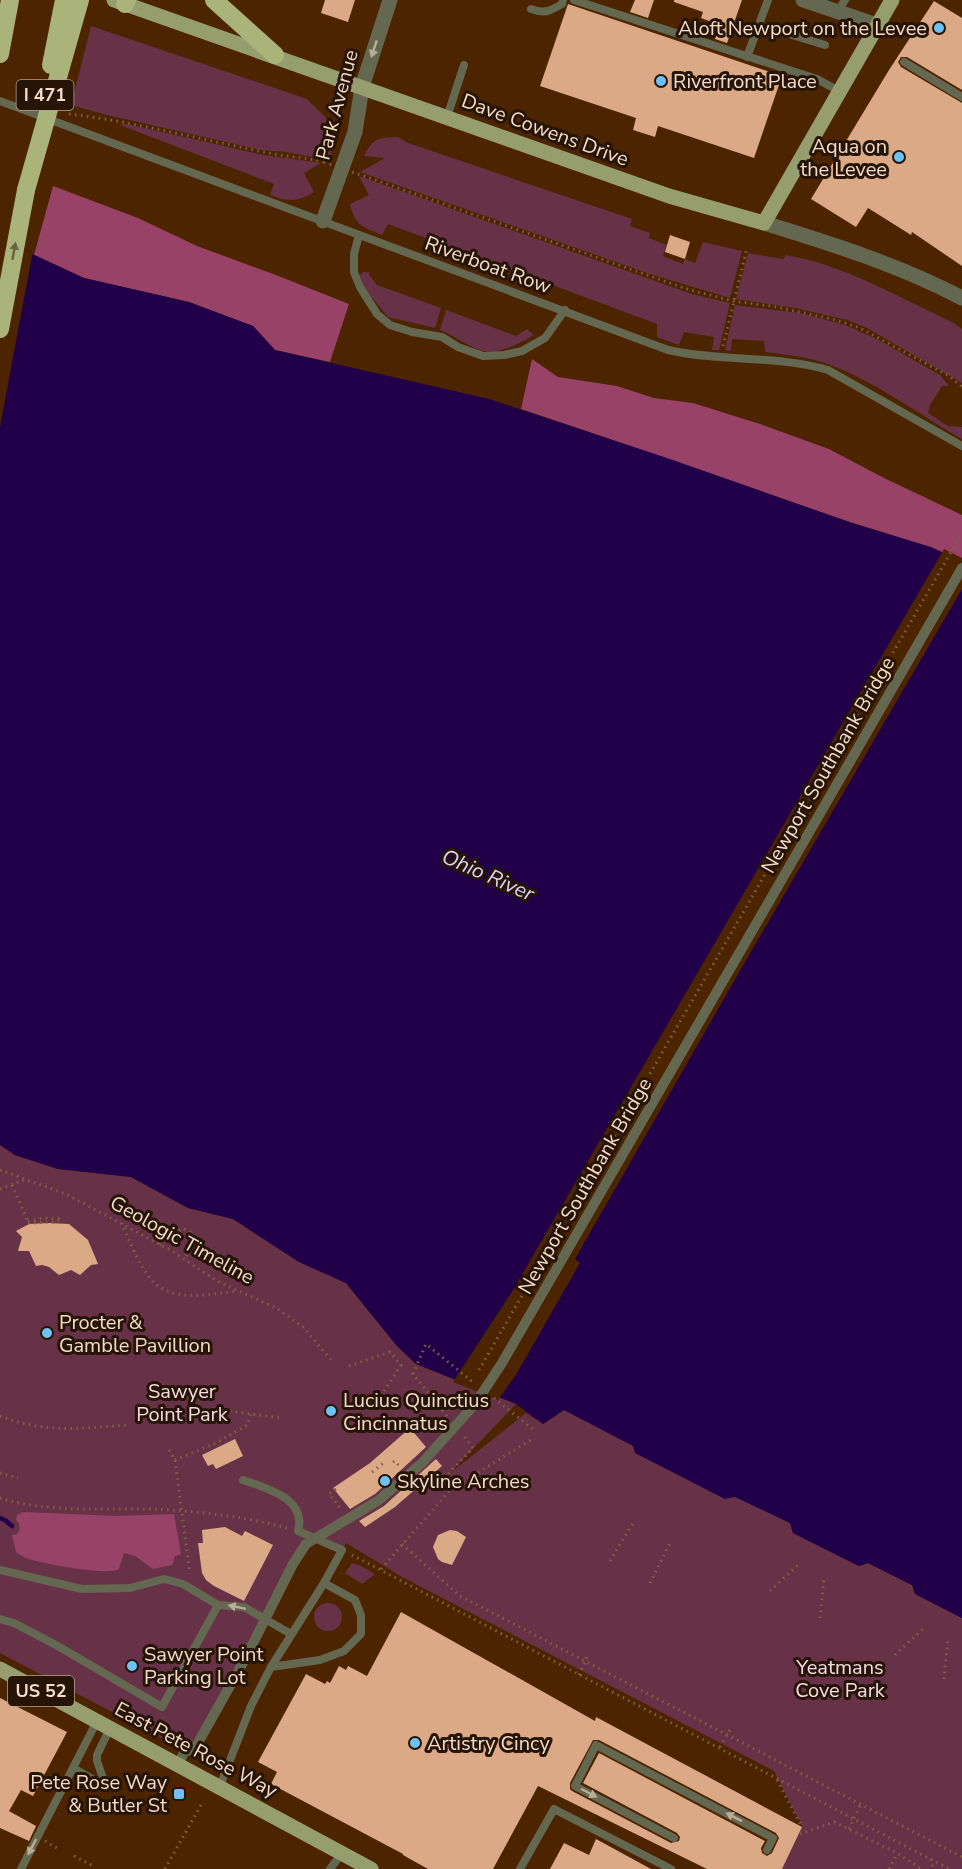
<svg xmlns="http://www.w3.org/2000/svg" width="962" height="1869" viewBox="0 0 962 1869" font-family="'Nunito Sans',sans-serif">
  <style>
    .green { fill: #673248 }
    .forest { fill: #974266 }
    .water { fill: #210049 }
    .pier { fill: #4d2400 }
    .lines { fill: none; stroke-linecap: round; stroke-linejoin: round }
    .stream { stroke: #210049; stroke-width: 4.5 }
    .building { fill: #dca986; fill-rule: evenodd }
    .path { stroke: #835f41; stroke-width: 3; stroke-dasharray: 1.5 4.5; stroke-linecap: butt }
    .service { stroke: #646851; stroke-width: 8 }
    .pedestrian { stroke: #646851; stroke-width: 10 }
    .minor { stroke: #646851; stroke-width: 15 }
    .tertiary { stroke: #646851; stroke-width: 15 }
    .primary { stroke: #969e6f; stroke-width: 15 }
    .motorway { stroke: #aab37a; stroke-width: 18 }
    .path-bridge { stroke: #835f41; stroke-width: 3; stroke-dasharray: 1.5 4.5; stroke-linecap: butt }
    .pedestrian-bridge { stroke: #646851; stroke-width: 10 }
    .motorway-bridge { stroke: #aab37a; stroke-width: 18 }
    .oneway { fill: #bbac98 }
    .oneway2 { fill: #686440 }
    .poi-dot { fill: #6dc2f3; stroke: #261406; stroke-width: 2 }
    .labels { text-anchor: middle; dominant-baseline: central; stroke-width: 6; stroke-linejoin: round; paint-order: stroke }
    .shield { fill: #261406; stroke: #b79f8e; stroke-width: 1.5 }
    .shield-label { font-size: 18px; font-weight: bold; fill: #f5dac8 }
    .poi-label { font-size: 20px; fill: #f5dac8; stroke: #261406; text-anchor: start }
    .street-label { font-size: 20px; fill: #f5dac8; stroke: #261406 }
    .park-label { font-size: 20px; fill: #f5dce4; stroke: #261406 }
    .water-label { font-size: 21px; font-style: italic; fill: #dbd2fd; stroke: #261406 }
  </style>
  <rect width="100%" height="100%" fill="#4d2400"/>
  <path class="green" d="M91,26l216,73 25,25 4,8 -6,25 -8,2 -36,-7 -25,-2 -154,-35 -36,-10z
    M127,124l137,31 57,8 -17,10 10,19c-15,10 -27,10 -44,3l4,-11 -154,-59z
    M398,137l10,6 224,76 -2,7 20,7 -1,5 18,7 -4,11 20,8 2,-5 10,4 8,-21 39,9 -12,47 -77,-23 -293,-103 25,-14 -21,-2c9,-18 14,-18 34,-19z
    M359,176l333,118 38,9 -11,47h-7l2,-13 -30,-5 -5,13 -22,-8v-13l-269,-100 -6,11c-19,-8 -27,-9 -32,-31l19,-9z
    M748,253l35,6 3,-4c59,10 114,43 168,68l8,6v54l-95,-55 -20,-8 -52,-12 -59,-9z
    M363,272h6v3l8,10 64,23 -6,20 -47,-11 -23,-28 -5,-14z
    M735,305l65,8 45,12 32,14 63,36 9,11h-7l-12,19 -2,8 20,13 14,1v12c-42,-24 -83,-55 -129,-73 -21,-9 -45,-11 -68,-14l-1,-11 -32,-2 -1,12 -6,-1z
    M446,310l70,26 11,-7 7,6c-15,9 -33,19 -51,16 -8,-1 -32,-17 -43,-21z
    M0,1145l15,10 43,14 73,8 57,31 45,11 66,43 47,21 51,63 19,18 100,40 -67,70 77,-61 17,11 21,-14 226,113 3,10 66,33 9,-3 44,22 3,9 47,24v251h-180l20,-43 -28,-55 -370,-193 -58,-35 -4,7 -35,-16 -62,125 -45,83 -25,3 -175,-92z
    M352,1563l7,2 16,9 -13,10 -17,-11z
    M314 1617a14 14 0 1 1 28 0a14 14 0 1 1-28 0Z"/>
  <path class="forest" d="M53,186l85,32 59,28 79,29 73,29 -19,58 -55,-12 -22,-24 -64,-24 -105,-24 -50,-23z
    M532,359l26,18 59,9 37,12 39,5 67,21 69,25 55,29 78,37v46c-42,-19 -86,-30 -130,-45 -103,-36 -207,-72 -311,-107z
    M23,1512l95,4 56,-2 7,40 -6,2 -3,9 -19,4 -18,-13 -11,-3 -5,16c-13,7 -74,-5 -90,-10 -4,-1 -9,-4 -13,-7l-4,-17 5,-1 3,-5 -1,-6 -3,-3 1,-5z"/>
  <path class="water" d="M0,239l84,39 105,24 64,24 22,24 214,49 178,59 185,65 79,24 31,14v1057l-47,-24 -3,-9 -44,-22 -9,3 -66,-33 -3,-10 -55,-26 -10,2 -90,-46 -2,-7 -69,-36 -21,14 -27,-20 -100,-40 -19,-18 -51,-63 -47,-21 -66,-43 -45,-11 -57,-31 -73,-8 -43,-14 -15,-10z"/>
  <path class="pier" d="M0,236l33,15 -33,176z
    M944,549l18,9v31l-214,368 -173,302 5,4 -64,112 -18,25 -45,-18 60,-92z"/>
  <g class="lines">
    <path class="stream" d="M0,1518l5,2 7,6"/>
  </g>
  <path class="building" d="M325,0h30l-7,22 -27,-9z
    M635,0h19l-6,18 -18,-6z
    M674,0h68l-15,43 -12,-4 5,-14 -19,-7 2,-6 -29,-10z
    M934,1l28,17v72l-55,-33h-6l-3,5 3,5 61,36v163l-50,-34 -1,3 -43,-27 -12,19 -45,-28 78,-129z
    M568,4l214,72 -28,82 -96,-32 -3,11 -22,-7 3,-12 -96,-32z
    M670,235l20,7 -5,17 -20,-7z
    M48,1223l21,1 19,16 10,24 -7,1 -11,10 -9,-5 -12,5 -10,-8 -7,-2 -6,1 -7,-15h-11l4,-14 -6,-6 13,-7z
    M410,1428l16,19 -51,47 -25,15 -17,-21 37,-25z
    M235,1439l8,17 -27,13 -3,-5 -5,2 -6,-11z
    M436,1459l6,7 -47,41 -30,20 -6,-6 25,-15z
    M225,1527l17,9 3,-5 28,14 -29,56 -30,-15 -8,-6 -4,-7 -4,-30h5l-1,-13z
    M450,1530l7,1 9,6 -14,28 -10,-3 -4,-3 -5,-12 5,-12z
    M401,1612l194,109 1,-4 206,110 -20,42h-75l-169,-83 -45,83h-65l-25,-14v-1l-132,-70 6,-12 -19,-10 48,-88 19,10 2,-3 3,2 9,-17 7,4 2,-4 19,10zM593,1740h6l177,93 3,5 -7,15 -5,3 -5,-3 -1,-5 4,-7 -166,-88 -16,30 94,50 3,4 -1,4 -8,2 -99,-52 -2,-2v-6z
    M0,1698l67,34 -34,64 -12,-6 -12,21 27,15 -7,15 -29,-13z
    M596,1839l55,30h-101l14,-26 25,12z"/>
  <g class="lines">
    <path class="path" d="M69,114c68,8 133,26 200,39 18,4 36,4 55,9
      M358,174l332,116 43,11 44,6 59,13 24,8 89,48 13,11
      M723,346l24,-98
      M0,1170l66,24 106,57 45,30 61,28 25,18 29,34
      M12,1185l17,39
      M0,1189l24,-9
      M28,1221l16,-3 15,1v3
      M28,1223l31,-1
      M121,1223c9,18 16,38 28,54 19,27 61,17 88,14
      M160,1245l23,-17 7,4v12l-5,17
      M349,1366l41,-14 11,13 -24,37
      M479,1370l483,-837
      M494,1398l41,33
      M188,1410l27,-1 66,9
      M0,1416c47,18 81,12 129,9
      M447,1416l-34,-42 13,-30 48,39
      M169,1450l6,10 15,114
      M175,1460l41,-17 31,-18 5,-12
      M393,1462l2,-1 5,6
      M372,1472l14,-11
      M0,1473l18,5
      M444,1478l29,-30 -10,-13
      M336,1489l-7,5 12,15
      M0,1498c49,15 100,10 151,11 46,2 91,7 136,19
      M402,1544l58,52 502,261
      M352,1555l597,314
      M610,1561l23,-38
      M381,1569l70,-80 80,-49
      M650,1583l20,-40
      M770,1591l30,-28
      M820,1618l4,-41
      M895,1655l29,-27
      M579,1675l9,-20
      M944,1679l4,-40
      M720,1747l11,-19
      M777,1780l25,47
      M849,1829l12,-25
      M800,1834l34,-12 63,31 25,16
      M45,1841l14,8
      M74,1856l21,11
      M931,1859l2,10
      M165,1869l36,-64
      M889,1869l8,-16"/>
    <path class="service" d="M574,0l243,79 22,12
      M531,9c14,5 19,2 31,-5l1,-4
      M837,12l8,-12
      M759,25l66,20
      M747,57l21,-57
      M904,62l58,35
      M0,101l668,249c52,12 108,5 160,20l134,76
      M447,117l17,-52
      M359,235l-5,19v18l6,15 17,27 13,11 22,7 30,5 16,10 25,9 21,-1 18,-4 23,-13 20,-28
      M243,1480c24,8 64,19 55,51l44,19 -18,33
      M0,1570l82,19 48,-1 34,-9 19,5 35,21 -56,102 -106,-62 -42,-22 -14,-4
      M218,1605l26,2 47,27
      M73,1768l23,13h8l-7,-20v-6l13,-27
      M220,1786l31,-80 20,-39 53,-84 31,17 6,15v19l-17,17 -24,9 -49,7
      M674,1838l-99,-52 21,-41 177,93 -6,12
      M21,1869l76,-148
      M330,1869l12,-16
      M520,1869l34,-60 117,60"/>
    <path class="pedestrian" d="M178,1764l7,-13 9,-1 51,-91"/>
    <path class="minor" d="M803,0l74,25
      M323,221l32,-89 7,-45
      M764,223c68,21 135,42 198,75"/>
    <path class="tertiary" d="M362,87l28,-87"/>
    <path class="primary" d="M114,0l555,196 95,27 128,-223
      M0,1669l371,200"/>
    <path class="motorway" d="M214,0l61,55
      M125,4l2,-4
      M0,54l10,-54
      M0,329l26,-139"/>
    <path class="path-bridge" d="M324,162l34,12"/>
    <path class="pedestrian-bridge" d="M245,1659l48,-95 13,-20 73,-44 43,-37 53,-59 27,-41 460,-795"/>
    <path class="motorway-bridge" d="M51,65l13,-65
      M26,190l54,-190"/>
  </g>
  <defs><path id="oneway-solid" d="M-6-.8H1V-3.2L6.5 0L1 3.2V.8H-6Z" transform="scale(1.5)"/></defs>
  <g class="oneway">
    <use href="#oneway-solid" transform="translate(374 49) rotate(108)"/>
    <use href="#oneway-solid" transform="translate(237 1607) rotate(-168)"/>
    <use href="#oneway-solid" transform="translate(589 1793) rotate(28)"/>
    <use href="#oneway-solid" transform="translate(734 1817) rotate(-153)"/>
    <use href="#oneway-solid" transform="translate(32 1847) rotate(117)"/>
  </g>
  <use class="oneway2" href="#oneway-solid" transform="translate(14 251) rotate(-80)"/>
  <g class="poi-dot">
    <circle cx="939" cy="28" r="6"/>
    <circle cx="661" cy="81" r="6"/>
    <circle cx="899" cy="157" r="6"/>
    <circle cx="47" cy="1333" r="6"/>
    <circle cx="331" cy="1411" r="6"/>
    <circle cx="385" cy="1481" r="6"/>
    <circle cx="132" cy="1666" r="6"/>
    <circle cx="415" cy="1743" r="6"/>
    <rect x="173" y="1788" width="12" height="12" rx="3"/>
  </g>
  <g class="labels">
    <g class="shield">
      <rect x="16.5" y="80" width="57" height="30" rx="4.5"/>
      <rect x="8" y="1676" width="66" height="30" rx="4.5"/>
    </g>
    <g class="shield-label">
      <text x="45" y="95">I 471</text>
      <text x="41" y="1691">US 52</text>
    </g>
    <g class="poi-label">
      <text x="927" y="28" text-anchor="end">Aloft Newport on the Levee</text>
      <text x="673" y="81">Riverfront Place</text>
      <text x="887" y="146" text-anchor="end">Aqua on<tspan x="887" dy="23">the Levee</tspan></text>
      <text x="59" y="1322">Procter &amp;<tspan x="59" dy="23">Gamble Pavillion</tspan></text>
      <text x="343" y="1400">Lucius Quinctius<tspan x="343" dy="23">Cincinnatus</tspan></text>
      <text x="397" y="1481">Skyline Arches</text>
      <text x="144" y="1654">Sawyer Point<tspan x="144" dy="23">Parking Lot</tspan></text>
      <text x="427" y="1743">Artistry Cincy</text>
      <text x="167" y="1782" text-anchor="end">Pete Rose Way<tspan x="167" dy="23">&amp; Butler St</tspan></text>
    </g>
    <g class="street-label">
      <text transform="translate(337 105) rotate(-75)">Park Avenue</text>
      <text transform="translate(545 130) rotate(20)">Dave Cowens Drive</text>
      <text transform="translate(488 265) rotate(20)">Riverboat Row</text>
      <text transform="translate(828 765) rotate(-60)">Newport Southbank Bridge</text>
      <text transform="translate(585 1186) rotate(-60)">Newport Southbank Bridge</text>
      <text transform="translate(182 1240) rotate(29)">Geologic Timeline</text>
      <text transform="translate(196 1750) rotate(28)">East Pete Rose Way</text>
    </g>
    <g class="park-label">
      <text x="182" y="1391">Sawyer<tspan x="182" dy="23">Point Park</tspan></text>
      <text x="840" y="1667">Yeatmans<tspan x="840" dy="23">Cove Park</tspan></text>
    </g>
    <g class="water-label">
      <text transform="translate(488 875) rotate(24)">Ohio River</text>
    </g>
  </g>
</svg>
